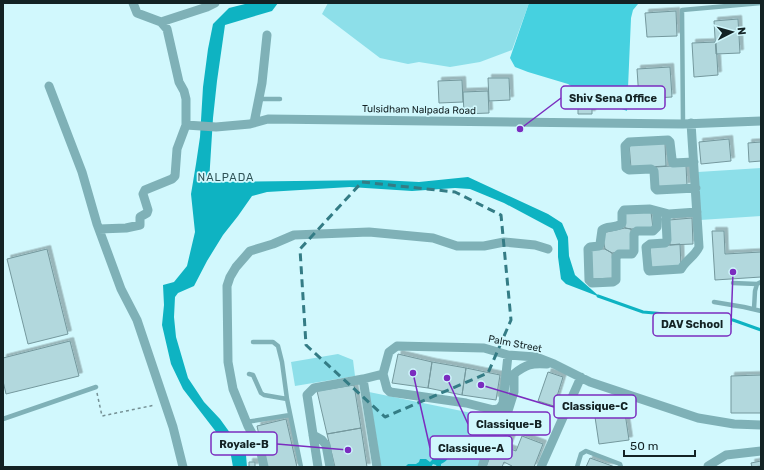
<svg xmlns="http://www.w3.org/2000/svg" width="764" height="470" viewBox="0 0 764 470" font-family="Rubik,sans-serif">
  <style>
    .green { fill: #8ddfe9 }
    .forest { fill: #46d1e0 }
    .water { fill: #0eb3c2 }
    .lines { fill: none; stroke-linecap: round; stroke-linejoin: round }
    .stream { stroke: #0eb3c2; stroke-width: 3 }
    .building { fill: #b2d8dd; stroke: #74989d; filter: url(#shadow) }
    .path { stroke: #759094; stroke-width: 1.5; stroke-dasharray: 3 3; stroke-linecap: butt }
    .lane { stroke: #7fb1b7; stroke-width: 4.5 }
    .street { stroke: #7fb1b7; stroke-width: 9 }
    .marked { fill: none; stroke: #347c85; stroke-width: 3; stroke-dasharray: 8 5; stroke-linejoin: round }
    .labels { text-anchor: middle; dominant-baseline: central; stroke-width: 3.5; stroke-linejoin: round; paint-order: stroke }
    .street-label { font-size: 10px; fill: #132224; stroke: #d1f8fd }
    .neighbourhood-label { font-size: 11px; letter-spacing: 1px; fill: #2f5256; stroke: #d1f8fd }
    .leader { fill: none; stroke: #7b2cbf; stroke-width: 1.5 }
    .callout-dot { fill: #7b2cbf; stroke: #d1f8fd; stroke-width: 1.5 }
    .callout { fill: #d1f8fd; stroke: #7b2cbf; stroke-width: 1.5 }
    .callout-label { font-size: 11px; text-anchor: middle; font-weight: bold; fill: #132224 }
  </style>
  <defs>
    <filter id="shadow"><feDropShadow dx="3.5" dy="-3.5" stdDeviation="0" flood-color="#0004"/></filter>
  </defs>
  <rect width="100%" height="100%" fill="#d1f8fd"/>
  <path class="green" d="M328,3h201l-17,47 -32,12 -30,5 -31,-5 -11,2 -28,-6 -58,-44z
    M761,168v48l-61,4 -2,-48z
    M338,354l15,6 2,16 -60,10 -4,-24z
    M369,392l127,26 -18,49h-97z"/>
  <path class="forest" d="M529,3h123l-14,1 -5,6 -2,8 -4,93 -38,-14 -21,-13 -40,-12 -13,-5 -5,-9z"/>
  <path class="water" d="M249,3h29l-6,8 -47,14 -8,56 -4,37 -4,64 171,-2 39,2 49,-5 80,37 14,9 6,14 1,19 6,19 25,22 -34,-13 -5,-5 -3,-22v-16l-5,-12 -49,-26 -34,-14 -15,-1 -43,3 -62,-4 -83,5 -15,4 -14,20 -15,19 -16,26 -13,25 -16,7 -3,4 -1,20 2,20 12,41 16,24 16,17 26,36 1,12h-14l-3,-17 -47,-61 -12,-25 -9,-39 2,-20 -1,-20 11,-3 13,-16 8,-34 -4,-38 5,-30 4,-27 3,-50 5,-38 5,-25 16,-16z
    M439,448h5l4,3c1,7 0,10 -7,13v2l-4,1 -1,-2 -3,-1 -2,3h-24l-1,-1 2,-2h8l3,-2 1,-3h6l4,3 2,-2 2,-9z"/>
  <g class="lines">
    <path class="stream" d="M598,296l45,16 90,8 28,10"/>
  </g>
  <path class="building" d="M676,11l1,25 -30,1 -2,-24z
    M738,19l2,34 -24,1 -2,-33z
    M716,42l2,33 -24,2 -2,-34z
    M670,67l2,30 -33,2 -2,-30z
    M488,78h21l1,22 -21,1z
    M462,80l1,22 -24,1 -1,-22z
    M488,91l1,22 -25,1 -1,-22z
    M578,102h14v12h-14z
    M729,139l2,22 -30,3 -2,-22z
    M761,142v19l-12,1 -1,-19z
    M665,143l1,23 -35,2 -2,-24z
    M686,165l1,21 -30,2 -1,-21z
    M651,212l2,16 -22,1 -6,-1 -1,-15z
    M692,218l1,26 -23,1 -1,-25z
    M625,228l6,1 1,22 -20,2 -7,-4 -3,-16z
    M712,231h12l1,23 36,-2v25l-46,3z
    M680,244l1,23 -30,3 -1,-23z
    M47,249l21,85 -40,10 -21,-85z
    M590,249h15l7,4 2,25 -23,1z
    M70,341l9,35 -73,18 -3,-13v-23z
    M398,354l34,8 -4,26 -36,-5z
    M432,362l34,6 -4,27 -34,-7z
    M466,368l34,7 -4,25 -34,-5z
    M548,372l15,5 -9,29 -16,-5z
    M761,375v38h-30v-37z
    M354,385l7,43 -34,6 -10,-43z
    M625,413l4,27 -30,4 -4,-27z
    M286,419l11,48h-31l-9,-41z
    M361,428l6,39h-32l-8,-33z
    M499,433l13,5 -4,10 8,3 6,-15 21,8 -9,23h-22v-1l-8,-4 -2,5h-16z
    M590,458l25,9h-29z
    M761,461v5l-9,1 -1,-4z
    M249,462h6v5h-6z"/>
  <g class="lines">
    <path class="path" d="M97,393l5,23 53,-11"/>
    <path class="lane" d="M259,99h21
      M683,124l-1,-114 79,-7
      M733,283l24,1
      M714,302l30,5 17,4
      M754,309l1,-18 2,-7 4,-2
      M253,342h20l5,4 4,16 5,37
      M249,374l4,1 8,18 3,2 23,4 14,68
      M3,419l93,-32
      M246,422l44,-7
      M577,467l4,-13 5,-3 34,13 1,3"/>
    <path class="street" d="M133,3l4,10 24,9 46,-15 8,-4
      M49,86l33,86 15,52 24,65 16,31 36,107 10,40
      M254,123l8,-40 5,-48
      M691,123l8,124c-4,9 -13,13 -18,22l-32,2 -1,-2 -2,-22 4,-3 15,-1 2,-3 -1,-21 3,-5 28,-2
      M186,125l30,2 34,-3 18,-5 415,5 78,-3
      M694,162l-21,1 -1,-4 -2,-17 -2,-2 -39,2 -4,4 1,22 3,2 22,-1 3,2 1,17 2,2 39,-2
      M657,211v16l-4,4h-16l-3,3v17l-2,3h-13l-3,3v23l-3,2 -21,1 -3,-3 -1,-31 2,-2 9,-1 1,-2 2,-14c5,-5 14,-1 20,-7v-10l2,-3 26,-1 19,5
      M99,229l27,-1 14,-3v-8l7,-4 1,-3 -5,-16 2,-4 27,-11 3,-3 2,-27 9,-24v-26l-2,-8 -5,-9 -12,-53 -6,-7
      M383,374l4,15 3,3 76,11 28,7 6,-2 3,-5 5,-48
      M313,435l9,5 4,5 4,22
      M264,467l-4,-19 -12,-22 -15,-37 -5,-27 -1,-76 3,-9 6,-10 14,-16 23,-7 21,-9 75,-3 64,6 24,8h27l20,-4 31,3 13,4
      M318,467l-11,-72 7,-7 49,-9
      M377,467l-14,-88 20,-5 6,-22 8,-6 87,2 24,7 28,2 18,7 36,18 108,36 36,6 27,1
      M482,467l12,-38 14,-18 6,-19v-18c12,-10 18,-11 33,-10
      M541,467l40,-90
      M708,467v-1l18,-11 35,-4"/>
  </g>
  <path class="marked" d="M362,182l93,10 46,23 10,105 -23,53 -103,44 -79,-72 -6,-96z"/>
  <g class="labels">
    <g class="street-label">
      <text transform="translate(419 110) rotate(1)">Tulsidham Nalpada Road</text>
      <text transform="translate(515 344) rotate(11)">Palm Street</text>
    </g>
    <g class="neighbourhood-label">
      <text x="226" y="177">NALPADA</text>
    </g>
  </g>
  <path class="leader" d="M520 129L561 98M733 272L731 325M481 385L554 407M447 378L468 424M348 450L277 444M413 373L430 448"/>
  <g class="callout-dot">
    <circle cx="520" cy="129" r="4"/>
    <circle cx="733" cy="272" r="4"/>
    <circle cx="481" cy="385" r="4"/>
    <circle cx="447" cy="378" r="4"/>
    <circle cx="348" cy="450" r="4"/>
    <circle cx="413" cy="373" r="4"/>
  </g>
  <g class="callout">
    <rect x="561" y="86" width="104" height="23" rx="4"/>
    <rect x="653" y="313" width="78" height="23" rx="4"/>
    <rect x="554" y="395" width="82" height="23" rx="4"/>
    <rect x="468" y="412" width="82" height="23" rx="4"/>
    <rect x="211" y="432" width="66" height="23" rx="4"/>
    <rect x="430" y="436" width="82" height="23" rx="4"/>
  </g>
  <g class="callout-label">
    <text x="613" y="102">Shiv Sena Office</text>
    <text x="692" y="328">DAV School</text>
    <text x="595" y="410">Classique-C</text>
    <text x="509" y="428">Classique-B</text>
    <text x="244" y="448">Royale-B</text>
    <text x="471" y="452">Classique-A</text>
  </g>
  <rect width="764" height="470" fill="none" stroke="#132224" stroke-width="8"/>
  <g transform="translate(732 32) rotate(84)" stroke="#d1f8fd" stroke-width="3" paint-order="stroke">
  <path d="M0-3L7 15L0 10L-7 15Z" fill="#132224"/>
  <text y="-6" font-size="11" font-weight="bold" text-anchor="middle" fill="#132224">N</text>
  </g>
  <path d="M624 450v6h71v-6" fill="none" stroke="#132224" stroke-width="2"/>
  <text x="630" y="450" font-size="12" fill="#132224" stroke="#d1f8fd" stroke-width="3" paint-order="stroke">50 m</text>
</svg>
